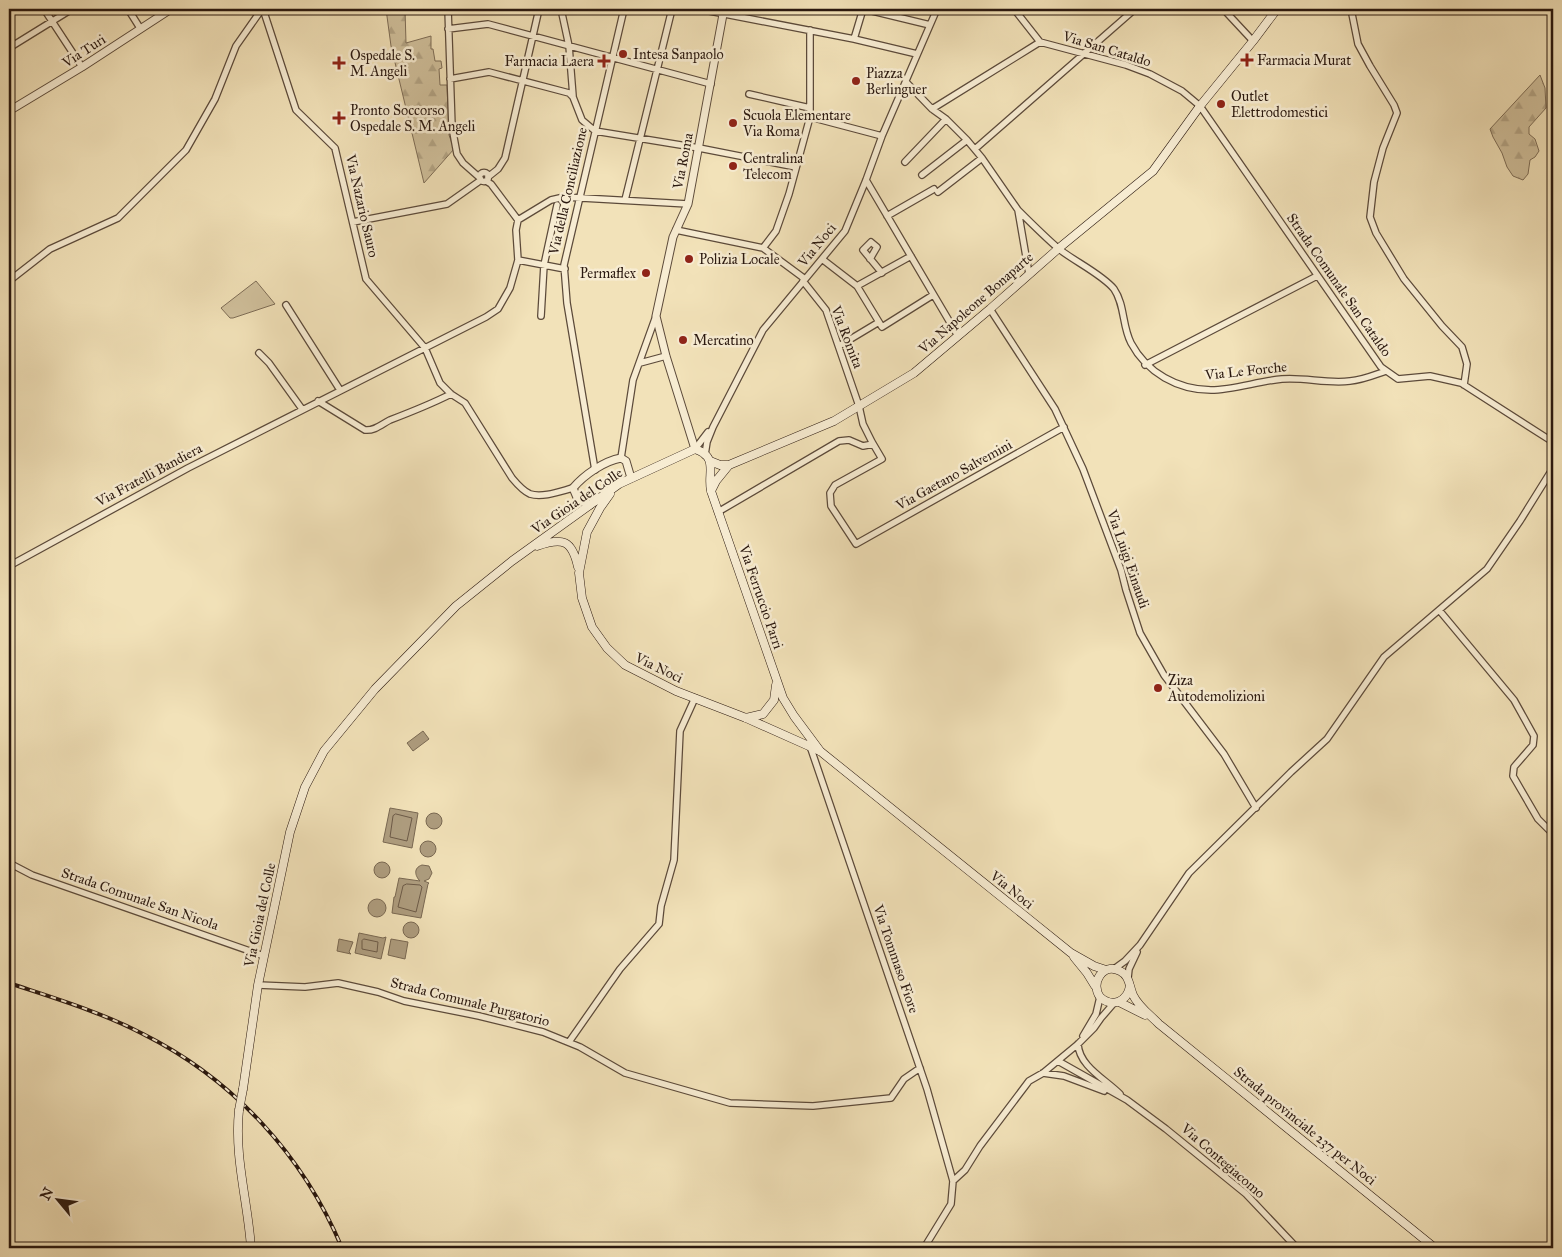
<svg xmlns="http://www.w3.org/2000/svg" width="1562" height="1257" viewBox="0 0 1562 1257" font-family="'IM FELL Great Primer',serif">
  <style>
    .forest { fill: url(#forest-firs); stroke: #7d6c56 }
    .park { fill: #d0c09c; stroke: #7d6c56 }
    .water { fill: #ae9d7f; stroke: #796852 }
    .lines { fill: none; stroke-linecap: round; stroke-linejoin: round }
    .shore { stroke: #6c5a47; stroke-width: 1 }
    .minor-casing { stroke: #5c4a3a; stroke-width: 8 }
    .tertiary-casing { stroke: #5c4a3a; stroke-width: 9 }
    .secondary-casing { stroke: #2a180f; stroke-width: 9 }
    .minor { stroke: #f7ecd2; stroke-width: 5.5 }
    .tertiary { stroke: #f7ecd2; stroke-width: 7 }
    .secondary { stroke: #f7ecd2; stroke-width: 8 }
    .rail-casing { stroke: #2a180f; stroke-width: 4 }
    .rail { stroke: #f7ecd2; stroke-width: 2; stroke-dasharray: 5.5; stroke-linecap: butt }
    .secondary-bridge-casing { stroke: #2a180f; stroke-width: 9; stroke-linecap: butt }
    .secondary-bridge { stroke: #f7ecd2; stroke-width: 8 }
    .poi-dot { fill: #8f2418; stroke: #f7ecd2; stroke-width: 2 }
    .labels { text-anchor: middle; dominant-baseline: central; stroke-width: 5; stroke-linejoin: round; paint-order: stroke }
    .street-label { font-size: 14px; fill: #2a180f; stroke: #f7ecd2 }
    .poi-label { font-size: 14px; fill: #2a180f; stroke: #f7ecd2; text-anchor: start }
  </style>
  <defs>
    <pattern id="forest-firs" width="22" height="20" patternUnits="userSpaceOnUse" patternTransform="scale(1.25)"><rect width="22" height="20" fill="#d0c09c"/><path d="M5 1l3.5 6h-7zM16 11l3.5 6h-7z" fill="#b3a485"/></pattern>
  </defs>
  <rect width="100%" height="100%" fill="#f2e2b9"/>
  <filter id="stains"><feTurbulence type="fractalNoise" baseFrequency=".004" numOctaves="4"/><feColorMatrix values="0 0 0 0 .2 0 0 0 0 .09 0 0 0 0 .02 0 0 0 .5 -.17"/></filter>
  <radialGradient id="worn" r=".72"><stop offset=".6" stop-color="#630" stop-opacity="0"/><stop offset="1" stop-color="#630" stop-opacity=".3"/></radialGradient>
  <path class="forest" d="M386,9h19l1,34 25,-7v13h2l2,12h6l1,7 -3,1 1,16h7l2,50 5,14 -30,34 -33,-137z
    M1540,75l5,13 1,20 -17,19v7l6,5 4,12 -4,6 -5,3 -2,14 -5,6 -10,-4 -6,-9 -5,-14 -9,-16 -3,-8z"/>
  <path class="park" d="M256,281l19,23 -42,14h-3l-9,-10z"/>
  <path class="water" d="M423,731l6,8 -16,12 -6,-8z
    M390,808l28,5 -6,35 -29,-6z
    M426 821a8 8 0 1 1 16 0a8 8 0 1 1-16 0Z
    M420 849a8 8 0 1 1 16 0a8 8 0 1 1-16 0Z
    M374 870a8 8 0 1 1 16 0a8 8 0 1 1-16 0Z
    M422,865l7,1 3,7 -3,6 -5,2 5,2 -1,1 -7,34 -29,-5 2,-16h1l4,-19 21,3c-5,-5 -7,-13 2,-16z
    M368 908a9 9 0 1 1 18 0a9 9 0 1 1-18 0Z
    M403 930a8 8 0 1 1 16 0a8 8 0 1 1-16 0Z
    M359,933l24,5 3,-1 -5,22 -26,-6z
    M339,939l14,3 -4,10 2,2 -14,-3z
    M391,939l17,3 -3,17 -17,-4z"/>
  <g class="lines">
    <path class="shore" d="M396,814l16,4 -5,23 -17,-4 3,-21z
      M407,884l13,1 2,2 -6,25 -18,-5 5,-21z
      M364,939l14,3 -1,10 -15,-3v-8z"/>
    <g class="minor-casing">
      <path id="minor" d="M44,9l38,58
        M128,9l12,19
        M263,9l33,101 39,38 31,131 59,69 15,35 11,11 14,9 47,75c5,6 11,13 18,16 13,4 31,-3 43,-6
        M448,9l4,118 5,27 6,9 17,15
        M561,9l8,37 4,50
        M699,9l155,30 63,15
        M864,9l66,16
        M1014,9l26,33 86,23 24,9 32,17 18,15 181,261 17,12 32,-3 31,7 92,59
        M1220,9l6,3 27,29
        M1351,9l7,35 12,22 24,39 3,8 -14,35 -9,34 -4,35 6,16 28,46 38,47 20,21 5,17 -3,21
        M448,29l40,-5 223,60
        M854,39l9,-30
        M9,48l63,-39
        M450,79l39,-7 80,21 4,4 9,23 13,11 104,17 97,19
        M906,82l26,27 14,10 21,21 15,18 36,52
        M749,94l61,14
        M932,109l108,-67
        M810,117l72,19
        M975,149l160,-140
        M905,162l41,-43
        M479.5 177a4.5 4.5 0 1 1 9 0a4.5 4.5 0 1 1-9 0Z
        M922,175l45,-35
        M488,177l10,-8 7,-11 34,-149
        M866,180l92,156
        M938,192l44,-34
        M625,200l47,-191
        M887,216l47,-27
        M518,220l33,-20 13,-3 124,7
        M353,222l94,-18 34,-24
        M676,230l87,18 42,31
        M763,248l13,-17 13,-37 21,-77v-87
        M822,259l35,27 25,41 51,-32
        M870,259l7,-12 -6,-5 -8,8 19,23
        M518,260l47,9
        M1029,274l-11,-64c13,13 27,27 41,39 15,12 44,26 55,40 11,16 8,37 17,54 16,30 47,47 80,47 22,0 48,-9 71,-11 23,-2 45,5 68,2 13,-1 24,-6 36,-10
        M9,281l41,-32 68,-31 68,-68 29,-51 21,-53 26,-37
        M803,281l23,29 33,96 4,18 9,18 10,17 -47,26 -5,8 1,13 25,38 208,-117
        M857,286l54,-30
        M286,305l54,85
        M990,309l65,100 28,60 38,101 5,20 14,43 24,42 60,79 32,54
        M541,316l3,-51 13,-60
        M839,346l40,-24
        M259,353l10,10 33,46
        M640,363l26,-7
        M1145,365l172,-89
        M318,401l47,29c10,1 17,-6 25,-10 21,-8 41,-16 61,-26
        M695,449l13,-17
        M705,455l2,-13 6,-15 50,-97 82,-99 21,-51 16,-44 55,-127
        M621,458l12,-78 23,-64
        M595,470l-28,-167 -3,-38 60,-256
        M718,512l121,-71 10,-1 14,6 10,-2
        M9,566l179,-98 298,-151 12,-8 12,-21 8,-28 -2,-30 2,-10 -27,-36 -5,-3
        M1439,610l75,90 20,36 -1,9 -19,22 -1,9 25,43 15,15
        M810,746l117,343 26,92 -2,23 -27,44
        M9,863l23,12 232,81
        M1114,969l11,-8 15,-16 49,-72 102,-101 36,-33 57,-82 103,-88 33,-48 33,-53
        M1128,978l1,-9 8,-17
        M258,985l47,2 33,-4 40,9 26,9 75,15 64,16 37,15 45,26 105,30 83,3 78,-8 13,-19 16,-11
        M1083,1036l13,-22 4,-17
        M569,1042l51,-73 39,-45 2,-18 13,-46 6,-129 15,-33
        M1078,1044c1,22 27,35 42,50
        M1058,1061l69,39 39,29 80,65 51,54
        M1043,1073l21,3 40,15
        M953,1181l12,-11 15,-24 49,-65 14,-8 35,-29 16,-16 7,-10 13,-15"/>
    </g>
    <g class="tertiary-casing">
      <path id="tertiary" d="M9,111l73,-44 89,-58
        M695,449l-29,-93 -10,-40 17,-79 15,-33 36,-195
        M590,505l-12,-5 -5,-12c11,-13 31,-27 48,-30l5,3 5,17"/>
    </g>
    <g class="secondary-casing">
      <path id="secondary" d="M710,461l10,4h9l105,-44 80,-48 76,-64 69,-61 94,-77 47,-65 53,-65 24,-32
        M711,491l5,-10 13,-16
        M610,494l-10,14 -13,24 -8,41 3,25 10,29 15,21 18,17 51,26 70,27 74,33 251,202 23,13 12,4
        M537,546c26,-9 35,-6 41,21
        M746,718l17,-4 11,-14 2,-15
        M1074,957l13,16 8,13
        M1130,986c-3,16 -18,22 -30,11 -10,-14 3,-35 20,-26 10,5 9,15 13,24 5,11 17,20 26,29l276,224
        M1119,1002l26,13
        M243,1089l15,-104 32,-153 15,-45 19,-36 51,-62 81,-83 56,-45 107,-77 76,-35c24,8 12,24 16,42l72,207 11,18 26,35
        M239,1110c-5,47 9,92 12,138"/>
    </g>
    <use href="#minor" class="minor"/>
    <use href="#tertiary" class="tertiary"/>
    <use href="#secondary" class="secondary"/>
    <g class="rail-casing">
      <path id="rail" d="M9,983c45,15 92,29 134,51 90,45 160,121 199,214"/>
    </g>
    <use href="#rail" class="rail"/>
    <g class="secondary-bridge-casing">
      <path id="secondary-bridge" d="M239,1110l4,-21"/>
    </g>
    <use href="#secondary-bridge" class="secondary-bridge"/>
  </g>
  <g class="poi-dot">
    <circle cx="623" cy="54" r="5"/>
    <path d="M1244.5 52.5h5v5h5v5h-5v5h-5v-5h-5v-5h5z"/>
    <path d="M601.5 53.5h5v5h5v5h-5v5h-5v-5h-5v-5h5z"/>
    <path d="M336.5 55.5h5v5h5v5h-5v5h-5v-5h-5v-5h5z"/>
    <circle cx="856" cy="81" r="5"/>
    <circle cx="1221" cy="104" r="5"/>
    <path d="M336.5 110.5h5v5h5v5h-5v5h-5v-5h-5v-5h5z"/>
    <circle cx="733" cy="123" r="5"/>
    <circle cx="733" cy="166" r="5"/>
    <circle cx="689" cy="259" r="5"/>
    <circle cx="646" cy="273" r="5"/>
    <circle cx="683" cy="340" r="5"/>
    <circle cx="1158" cy="688" r="5"/>
  </g>
  <g class="labels">
    <g class="street-label">
      <text transform="translate(1107 49) rotate(17)">Via San Cataldo</text>
      <text transform="translate(84 51) rotate(-33)">Via Turi</text>
      <text transform="translate(683 161) rotate(-79)">Via Roma</text>
      <text transform="translate(568 191) rotate(-77)">Via della Conciliazione</text>
      <text transform="translate(362 206) rotate(77)">Via Nazario Sauro</text>
      <text transform="translate(817 245) rotate(-51)">Via Noci</text>
      <text transform="translate(1339 285) rotate(55)">Strada Comunale San Cataldo</text>
      <text transform="translate(976 303) rotate(-41)">Via Napoleone Bonaparte</text>
      <text transform="translate(847 337) rotate(69)">Via Romita</text>
      <text transform="translate(1246 371) rotate(-6)">Via Le Forche</text>
      <text transform="translate(149 475) rotate(-28)">Via Fratelli Bandiera</text>
      <text transform="translate(954 475) rotate(-29)">Via Gaetano Salvemini</text>
      <text transform="translate(577 501) rotate(-34)">Via Gioia del Colle</text>
      <text transform="translate(1128 559) rotate(71)">Via Luigi Einaudi</text>
      <text transform="translate(761 597) rotate(71)">Via Ferruccio Parri</text>
      <text transform="translate(659 668) rotate(26)">Via Noci</text>
      <text transform="translate(1012 890) rotate(39)">Via Noci</text>
      <text transform="translate(140 899) rotate(19)">Strada Comunale San Nicola</text>
      <text transform="translate(260 915) rotate(-78)">Via Gioia del Colle</text>
      <text transform="translate(896 959) rotate(71)">Via Tommaso Fiore</text>
      <text transform="translate(470 1002) rotate(14)">Strada Comunale Purgatorio</text>
      <text transform="translate(1305 1126) rotate(39)">Strada provinciale 237 per Noci</text>
      <text transform="translate(1223 1161) rotate(41)">Via Contegiacomo</text>
    </g>
    <g class="poi-label">
      <text x="633" y="54">Intesa Sanpaolo</text>
      <text x="350" y="55">Ospedale S.<tspan x="350" dy="16">M. Angeli</tspan></text>
      <text x="1257" y="60">Farmacia Murat</text>
      <text x="594" y="61" text-anchor="end">Farmacia Laera</text>
      <text x="866" y="73">Piazza<tspan x="866" dy="16">Berlinguer</tspan></text>
      <text x="1231" y="96">Outlet<tspan x="1231" dy="16">Elettrodomestici</tspan></text>
      <text x="350" y="110">Pronto Soccorso<tspan x="350" dy="16">Ospedale S. M. Angeli</tspan></text>
      <text x="743" y="115">Scuola Elementare<tspan x="743" dy="16">Via Roma</tspan></text>
      <text x="743" y="158">Centralina<tspan x="743" dy="16">Telecom</tspan></text>
      <text x="699" y="259">Polizia Locale</text>
      <text x="636" y="273" text-anchor="end">Permaflex</text>
      <text x="693" y="340">Mercatino</text>
      <text x="1168" y="680">Ziza<tspan x="1168" dy="16">Autodemolizioni</tspan></text>
    </g>
  </g>
  <rect width="1562" height="1257" fill="none" stroke="#f2e2b9" stroke-width="30"/>
  <rect x="10" y="10" width="1542" height="1237" fill="none" stroke="#2a180f" stroke-width="2.5"/>
  <rect x="15" y="15" width="1532" height="1227" fill="none" stroke="#2a180f"/>
  <g transform="translate(58 1200) rotate(299)" stroke="#f7ecd2" stroke-width="4" paint-order="stroke">
  <path d="M0-4L9 19L0 12L-9 19Z" fill="#2a180f"/>
  <text y="-8" font-size="14" font-weight="bold" text-anchor="middle" fill="#2a180f">N</text>
  </g>
  <rect width="100%" height="100%" filter="url(#stains)"/>
  <rect width="100%" height="100%" fill="url(#worn)"/>
</svg>
